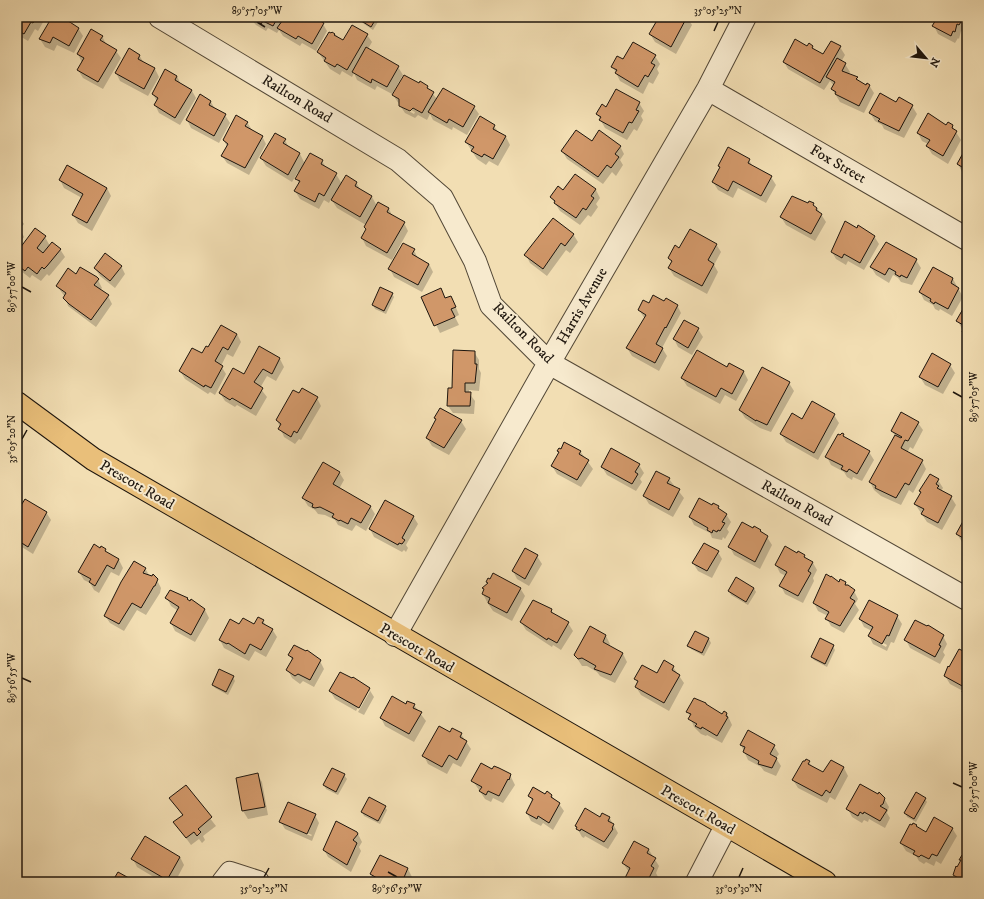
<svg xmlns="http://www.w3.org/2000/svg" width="984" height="899" viewBox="0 0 984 899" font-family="'IM FELL DW Pica',serif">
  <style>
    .shadow { fill: #0003; fill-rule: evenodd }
    .building { fill: #d09769; stroke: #1d150d }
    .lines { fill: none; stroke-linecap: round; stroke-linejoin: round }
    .minor-casing { stroke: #524736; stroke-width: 24 }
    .major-casing { stroke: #1d150d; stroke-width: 24 }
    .minor { stroke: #f7eace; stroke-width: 22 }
    .major { stroke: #e9bf7a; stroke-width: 22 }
    .ticks { fill: none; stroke: #1d150d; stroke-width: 1.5 }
    .labels { text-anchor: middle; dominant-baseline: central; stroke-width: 4; stroke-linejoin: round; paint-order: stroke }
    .street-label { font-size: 15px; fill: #1d150d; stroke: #f7eace }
    .neatline { fill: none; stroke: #1d150d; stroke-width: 1.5 }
    .ticks-label { font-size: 10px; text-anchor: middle; fill: #1d150d }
  </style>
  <rect width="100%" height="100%" fill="#f2deb3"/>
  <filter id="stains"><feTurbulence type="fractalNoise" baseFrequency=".005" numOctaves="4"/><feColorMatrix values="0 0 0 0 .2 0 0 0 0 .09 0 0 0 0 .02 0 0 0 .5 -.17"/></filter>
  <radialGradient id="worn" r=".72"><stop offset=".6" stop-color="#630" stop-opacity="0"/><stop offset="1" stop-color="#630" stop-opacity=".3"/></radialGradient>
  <path class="shadow" d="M17,17h29l-8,14 -3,-2 -7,12 -10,-6 -1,2z
    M53,17h10l2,4 13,7 5,8 -9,17 -17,-8 -3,6 -9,-4 -5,-8z
    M249,17h62l12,7 4,7 -11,20 -14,-8 -2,3 -17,-10 -4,-6 -2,3 -9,-5 -2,3 -10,-6z
    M354,17h27l-8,13z
    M660,17h27l5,8 -16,29 -21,-12 -5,-8z
    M928,17h39v9l-3,7 -3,-2 -2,8 -1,-1 -3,5 -17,-9 -4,-8 1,-2z
    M335,34l9,8 23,-7 5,7 -4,7 30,18 5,8 -11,19 -15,-8 -2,4 -18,-10 -3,-7 -2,4 -10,-6 -2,4 -10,-6 -12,-17z
    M102,36l4,8 10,7 5,7 -18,31 -20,-11 -5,-8 4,-7 -4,-9z
    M808,47h4l3,4 9,5 16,-9 5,8 -4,7 4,2 5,8 -2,3 9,3 2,4 8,4 2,-1 5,8 -10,20 -24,-11 -8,-13 2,-3 -4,-5 -6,9 -36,-21 -4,-7z
    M139,55l5,8 11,6 4,8 -11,19 -28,-15 -4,-8z
    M655,56l5,8 -3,5 2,4 -6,11 -4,-2 -6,12 -23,-13 -7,-14 10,-6z
    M177,76l4,9 11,6 4,7 -16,27 -21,-12 -4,-8 2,-3 -4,-8z
    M427,87l10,12 37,8 5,7 -12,21 -14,-8 -1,3 -19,-10 -3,-6 -3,6 -9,-5 -3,3 -10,-5 -12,-18zM403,106l12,6 -1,2 -11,-6z
    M200,96l11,6 4,7 10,6 5,8 -11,20 -28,-15 -4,-8z
    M639,103l5,8 -3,5 2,4 -6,11 -3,-2 -7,11 -22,-12 -8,-14 10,-6z
    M897,103l15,3 5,8 -13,24 -20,-9 -2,-4 -7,-4 -5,-8z
    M247,122l5,8 10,6 4,8 -17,31 -22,-12 -5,-7 5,-9 -3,-7z
    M494,126l5,7 7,4 4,8 -12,21 -9,-5 -3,4 -9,-6 -11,-17z
    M947,126h5l9,14 -13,24 -16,-10 -5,-8 1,-2 -6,-3 -4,-8z
    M285,140l4,8 11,6 5,10 17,-3 5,8 9,5 6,10 14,-2 5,9 11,6 5,9 12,3 4,8 11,6 4,8 -16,29 -26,-14 -4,-8 4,-8v-5l-29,-17 -6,-9 -2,4 -5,-3 -5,9 -19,-10 -5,-8 4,-7 -2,-5 3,-6 -2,-1 -6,10 -26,-16 -5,-8z
    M592,142l28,4 4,8 -4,6 3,5 -7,11 -4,-4 -9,12 -36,-25 -5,-8z
    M967,148v27l-5,-3 -4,-8z
    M749,160l4,7 18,10 5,8 -10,18 -28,-15 -5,10 -15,-8 -5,-8 8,-13 -2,-3z
    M575,175l21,15 4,8 -4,6 2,3 -7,10 -3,-2 -8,10 -20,-14 -9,-14 12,-6z
    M60,180l47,8 4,8 -19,35 -14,-8 -5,-8 9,-17 -18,-10z
    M817,208l9,14 -11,19 -29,-16 -5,-8z
    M17,214l7,10 -4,5 4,8 -7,10z
    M857,229l17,7 5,8 -15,26 -16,-9 -2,4 -10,-6 -4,-7z
    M573,234l5,8 -8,11 -4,-3 -19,26 -17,-13 -4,-8z
    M45,237l5,9 10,3 5,8 -14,17 -2,2 -2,-2 -6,7 -9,-6 -2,3 -13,-10v-15z
    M716,244l5,8 -7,13 4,7 -11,22 -33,-18 -5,-8 3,-5 -3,-5 11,-9z
    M414,250l4,9 11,5 4,8 -11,20 -28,-15 -4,-8z
    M916,260l5,8 -9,17 -11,-3 -3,-4 -5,-3 -4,8 -13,-8 -5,-8z
    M121,266l4,8 -10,14 -15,-12 -5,-8z
    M933,268l20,11 10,18 -11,19 -12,-7 -1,2 -4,-2 -2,-4 -9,-5 -4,-8z
    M76,275l21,3 5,10 -2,2 8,6 4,8 -16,23 -28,-21 -3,-9 -8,-11z
    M392,294l2,3 -8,17 -11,-5 -2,-4z
    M423,297l23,2 9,6 4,10 -4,2 4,8 -19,8z
    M665,302l12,3 4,8 -19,35 5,8 -8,15 -27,-15 -5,-8 18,-29 -6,-9 10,-5z
    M967,304v35l-9,-18z
    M698,329l5,8 -11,18 -14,-8 -4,-8z
    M237,334l4,8 -8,15 -6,-3 -6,12 5,8 -11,21 -5,-3 -2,2 -23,-15 -5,-8 28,-22z
    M260,348l20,11 4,8 -8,14 -9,-5 -7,12 7,9 -11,19 -19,-11 -2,2 -10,-6 -5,-8 24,-18z
    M474,352l5,8v9l2,4 -2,18 -10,-1v3l6,8 -1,13 -21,-1 -5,-7 5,-17z
    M730,364l14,8 4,8 -12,21 -11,-6 -5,9 -33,-18 -5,-8 46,-10z
    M950,365l5,8 -12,21 -18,-9 -5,-8z
    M789,383l5,8 -23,41 -11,-4 -15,-10 -5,-8z
    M317,398l4,8 -20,34 -2,-1 -4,5 -11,-7 -7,-17z
    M834,415l5,8 -21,37 -32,-18 -5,-8 21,-14z
    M461,421l5,8 -17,26 -17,-9 -5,-8z
    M918,423l5,7 -10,19 -3,-2 -3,6 15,8 4,8 -13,24 -4,-3 -8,15 -20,-9 -7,-6 -4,-8 25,-46 -3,-5z
    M842,434l4,5 23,13 5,8 -12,21 -9,-4 -1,3 -5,-3 -3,-5 -13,-7 -4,-8z
    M580,451l13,18 -12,18 -24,-13 -5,-8z
    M639,465l5,8 -4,6 2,3 -6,9 -29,-16 -5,-8z
    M339,472l5,8 -5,9 31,17 5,8 -9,17 -10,-6 -4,6 -14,-6 -3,-5 -10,-5 -7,-1 -3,-4 -7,-4 -5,-8z
    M930,475l8,5 5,8 -2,3 10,6 5,8 -14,25 -15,-8 -12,-18 6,-11 -1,-2z
    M669,479l15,19 -11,19 -24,-13 -5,-8z
    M713,504l13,10 5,8 -4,7 2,3 -4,7 -2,-2 -1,3 -10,-2 -2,-5 -16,-8 -4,-8z
    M46,512l5,8 -18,34 -16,-10v-30z
    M413,516l5,8 -12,21 2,3 -2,4 -2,-2 -2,2 -28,-15 -4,-8z
    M967,516v29l-5,-3 -5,-8z
    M753,529l7,1 7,7 5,8 -12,24 -26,-14 -4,-8z
    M100,549l5,1 3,4 11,6 4,8 -4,8 -8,-4 -12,21 -5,-3 -4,-7 -6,-3 -5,-8z
    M525,549l12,7 5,8 -13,22 -12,-7 -4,-8z
    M718,552l4,7 -10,19 -14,-7 -5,-8z
    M798,554l6,1 2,4 7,4 4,7 -4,8 1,3 -11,22 -18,-9 -4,-8 5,-10 -6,-3 -4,-8z
    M145,568l4,7 8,5 4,8 -1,5 -14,22 -9,-5 -13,21 -14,-8 -5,-7z
    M840,580l14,11 4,8 -3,5 4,6 -15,23 -13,-7 -4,-7 1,-3 -10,-5 -4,-8z
    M487,582l33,6 5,8 -13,25 -19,-10 -6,-9 -4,-8 5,-10z
    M754,588l2,4 -8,13 -17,-10 -2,-4z
    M167,598l20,1 2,2 3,-1 7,5 6,5 4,8 -14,24 -20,-11 -4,-8 7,-12 -7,-5z
    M551,610l3,5 14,8 5,8 -12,19 -8,-5 -1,2 -26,-17 -5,-8z
    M897,616l5,8 -8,19 -3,-1 -4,9 -14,-7 -4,-8 3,-5 -8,-4 -4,-8zM874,638l13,7 -1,2 -12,-7z
    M263,620l3,6 6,3 5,8 -11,20 -11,-6 -6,10 -25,-13 -4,-8 20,-14h15z
    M590,627l16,9 4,8 -1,2 14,8 4,8 -12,21 -15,-7 -3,-4 -10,-6h-5l-7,-11z
    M696,632l13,7 2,4 -7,13 -13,-7 -2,-4z
    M943,636l4,8 -4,8 2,3 -5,9 -30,-16 -4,-8z
    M833,646l2,4 -8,17 -13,-7 -2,-3z
    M959,651l8,3v45l-4,-8 -13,-7 -5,-8z
    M289,655l31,6 4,8 -10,18 -11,-6 -3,3 -8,-6 -4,-8 4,-10z
    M673,667l11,16 -15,28 -28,-16 -5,-8 2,-4 -3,-4 22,-5z
    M233,677l2,4 -7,14 -13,-7 -2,-3z
    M369,689l5,8 -10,18 -6,-3 12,-21h-3l-11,20 -21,-12 -5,-8z
    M406,705h8l12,16 -12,21 -29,-16 -4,-8z
    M688,712l35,3 4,-1 5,11 -10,18 -15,-8 -1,1 -5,-2 -7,-7z
    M451,733l10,1 10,15 -10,18 -8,-4 -6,11 -19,-10 -4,-8z
    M741,745l33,1 5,8 -3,4 5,8 -5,10 -12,-5 -3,-4 -13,-7z
    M809,762l3,5 12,6 20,-5 4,8 -13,24 -5,-3 -3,6 -29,-15 -5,-8z
    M495,767l16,10 4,8 -12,18 -10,-5 -2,4 -6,-3 -12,-18 20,-10z
    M257,774l5,8 6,33 -20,4 -5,-8 -6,-32z
    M344,775l3,4 -9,16 -12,-6 -2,-4z
    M185,786l31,40 -13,10 2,4 -3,3 -3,-4 -8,6 -16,-22 8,-7 -13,-18z
    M529,796h23l3,5 4,3 5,7 -11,19 -10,-7 -2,3 -10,-5 -4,-8 6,-11z
    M884,798l5,9 -2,6 3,5 -5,10 -16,-9 -1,3 -4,-2 -2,3 -10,-6 -4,-8z
    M925,799l2,3 -11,20 -9,-5 -2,-4z
    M385,807l2,3 -7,14 -16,-8 -2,-4z
    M315,815l4,8 -7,18 -27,-12 -5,-8zM286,823l26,12 -1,1 -25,-11z
    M609,817l9,16 -10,16 -23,-13 -1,2 -2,-1 -6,-11z
    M916,825l2,4 8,4 26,-5 5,8 -16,28 -5,-3 -2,5 -8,-4 -2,2 -5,-3 -3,-5 -10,-5 -5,-8z
    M357,832l5,10 -3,5 2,4 -10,21 -23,-15 -4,-7z
    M649,850l10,16 -3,7 2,4 -3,5h-31l5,-10 -6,-9z
    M967,851v31h-9l-4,-7 8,-14 -1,-1z
    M380,856l28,13 4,8 -2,5h-34l-5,-8z
    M180,857l4,8 -9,17h-13l-25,-15 -4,-8z"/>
  <path class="building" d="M17,17h20l-4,6 -2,-1 -7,12 -7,-4z
    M52,17h10l17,11 -10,18 -16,-9 -3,6 -11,-4z
    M250,17h28l-5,9 -10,-5 -2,3z
    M285,17h28l11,6 -12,21 -14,-8 -2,3 -19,-11z
    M355,17h22l-6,10z
    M659,17h28l-16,30 -22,-13z
    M930,17h34l-5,8 -2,-1 -2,8 -2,-1 -2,5 -19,-10 4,-6z
    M352,25l16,9 -21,36 -10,-6 -2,3 -11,-6 2,-3 -9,-6 12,-20 2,1 1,-1 3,2 -1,1 9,5z
    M91,29l12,7 -3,4 17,10 -19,32 -21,-12 7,-12 -7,-4z
    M795,39l12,7 2,-3 4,3 -1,2 11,6 8,-13 10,5 -21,37 -37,-21z
    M633,42l23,13 -5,8 4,2 -7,12 -3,-2 -7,12 -23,-14 2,-3 -6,-3 6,-11 6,3z
    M366,47l33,19 -12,21 -15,-8 -1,4 -19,-11z
    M129,48l11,7 -2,4 17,9 -11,21 -29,-16z
    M837,58l9,5 -4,8 16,6 -2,2 10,6 1,-2 3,2 -11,21 -24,-12 1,-2 -5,-3 4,-7 -9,-5z
    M165,69l12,7 -2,4 17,10 -17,28 -21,-13 4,-7 -6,-4z
    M404,75l15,8 1,-2 8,5 -1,2 7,4 -12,21 -9,-5 -3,3 -11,-5v-7l-7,-4z
    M443,88l32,18 -12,21 -14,-8 -2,4 -19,-11z
    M616,89l24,13 -4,8 3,1 -7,12 -3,-1 -6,11 -24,-13 2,-3 -5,-3 6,-10 4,3z
    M880,93l16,9 3,-5 14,8 -14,26 -21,-10 2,-2 -11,-6z
    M200,94l11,7 -2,4 17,9 -12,22 -28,-16z
    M928,113l18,12 2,-3 5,3 -1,3 5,3 -14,25 -17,-10 4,-6 -13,-7z
    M236,115l12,7 -3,4 18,10 -18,32 -24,-12 7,-12 -5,-4z
    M480,116l15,9 -2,4 13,7 -13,23 -9,-5 -2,3 -11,-6 3,-4 -9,-5z
    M576,130l16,11 7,-11 22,16 -6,8 4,3 -8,11 -4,-3 -9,12 -37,-26z
    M275,133l11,6 -3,4 17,10 -12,22 -28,-17z
    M967,146v24l-10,-6z
    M728,147l22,12 -2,4 24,13 -11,20 -28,-15 -5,10 -16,-9 8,-15 -2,-1z
    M310,153l13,7 -2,4 16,9 -13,23 -5,-3 -4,9 -21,-11 6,-10 -5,-2z
    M67,165l40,23 -20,35 -15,-8 11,-21 -24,-14z
    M575,174l21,15 -5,7 3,2 -8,12 -3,-2 -7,10 -22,-15 1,-2 -5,-4 8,-11 5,4z
    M346,175l11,7 -2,4 17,10 -12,21 -29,-17z
    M792,196l16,7 1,-2 5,2 -1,2 4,3 -1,2 6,4 -11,20 -31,-17z
    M378,202l11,6 -2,4 18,10 -18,31 -26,-15 5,-9 -2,-2z
    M553,218l21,16 -9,12 -4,-3 -18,26 -19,-14z
    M845,221l12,7 1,-3 17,11 -15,27 -16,-9 -2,4 -11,-6z
    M35,228l11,8 -9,12 6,5 9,-11 9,7 -14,17 -3,3 -2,-2 -5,7 -9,-7 -3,4 -8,-6v-13z
    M690,229l27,15 -9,16 6,4 -12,22 -34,-18 4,-7 -4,-3 7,-13 4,3z
    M886,242l31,17 -10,19 -6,-3 -1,2 -5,-3 1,-2 -7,-4 -4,7 -15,-8z
    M403,243l12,6 -3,5 17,10 -11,21 -30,-16z
    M105,253l17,13 -12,15 -16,-13z
    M80,267l17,10 2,2 -5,6 15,10 -18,25 -22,-16 -6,-6 3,-5 -10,-7 12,-18 8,6z
    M933,267l20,11 -2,5 8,5 -11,21 -13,-7 -1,2 -4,-3 1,-2 -12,-7z
    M380,287l13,6 -9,18 -12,-6z
    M441,288l4,10 6,-2 5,11 -5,2 4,8 -21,9 -13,-29z
    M653,295l11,6 2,-3 12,7 -12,23 -1,-1 -9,17 7,4 -8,15 -29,-15 20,-33 -8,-5 5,-10 6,3z
    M967,302v33l-5,-3 3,-6 -9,-5z
    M684,320l15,8 -11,20 -15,-9z
    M221,325l16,9 -9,16 -5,-3 -8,14 8,5 -12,22 -6,-3 -1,2 -25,-16 13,-23 10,5 4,-7 2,1z
    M259,346l21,12 -8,16 -9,-5 -9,13 9,6 -12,21 -19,-11 -2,2 -11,-7 14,-25 11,6z
    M453,350l22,1v13h2l-2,19h-10v9h6l-1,14h-23l1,-18h4z
    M697,350l30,17 2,-4 15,8 -12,23 -11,-6 -5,9 -35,-19z
    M932,353l19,11 -13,23 -19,-10z
    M762,367l28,15 -23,43 -11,-5v1l-17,-11z
    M302,388l16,9 -21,36 -3,-2 -3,6 -13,-8 3,-5 -5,-4 17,-30 6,3z
    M812,401l23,13 -21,39 -34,-19 12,-21 10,6z
    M440,408l22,12 -18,28 -18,-10 10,-19 -2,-1z
    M901,412l18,10 -11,19 -3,-1 -4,8 22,12 -14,25 -4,-2 -9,15 -21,-10 1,-2 -7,-4 26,-47 6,3 1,-1 -11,-6z
    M842,433l2,1 -1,2 27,15 -13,23 -8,-5 -2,3 -6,-3 2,-3 -18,-9 13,-23 2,1z
    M564,442l17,9 -2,3 10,6 -12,20 -26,-14 8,-14 -2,-1 2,-3 2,1z
    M611,448l29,16 -5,8 3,2 -6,10 -31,-17z
    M323,462l17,10 -7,12 38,22 -10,17 -10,-5 -3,6 -8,-4 -1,1 -7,-4 2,-3 -14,-7 -5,1 -3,-1 1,-3 -11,-6z
    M656,471l14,7 -3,5 13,6 -11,21 -26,-14z
    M930,474l9,5 -3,5 3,2 -2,2 15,8 -14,27 -17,-9 3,-5 -10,-5 7,-12 -2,-1z
    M699,498l13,7 1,-2 6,3 -1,2 9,6 -5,8 3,1 -5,8 -2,-1 -1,2 -4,-2 -1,3 -5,-3 1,-2 -19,-11z
    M25,499l22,13 -19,35 -11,-7v-28z
    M385,500l29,16 -12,22 3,2 -3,4 -3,-1 -1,2 -29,-16z
    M967,514v26l-11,-6z
    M742,522l11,6 1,-2 7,4 -1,1 8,5 -13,26 -27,-15z
    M704,543l15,8 -12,20 -15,-8z
    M94,544l6,4 1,-2 5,3 -1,2 14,8 -5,10 -7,-4 -12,21 -6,-4 2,-3 -13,-7z
    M785,546l12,7 1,-2 7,4 -1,2 9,5 -5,9 3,2 -13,23 -19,-10 8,-14 -12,-7z
    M525,548l13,7 -13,24 -13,-8z
    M134,561l12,7 -3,5 9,3 1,-2 5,5 -3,7h-1l-13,22 -9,-5 -13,21 -15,-8 17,-34z
    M493,573l28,15 -14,25 -19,-10 2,-5 -8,-4 2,-5 -2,-1 6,-5 -2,-1 2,-4 2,1z
    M826,574l5,3v-1l8,6 1,-3 6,3 -1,3h3l7,5 -5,8 5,3 -15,25 -15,-7 4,-7 -16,-9z
    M736,577l18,11 -8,14 -18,-11z
    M170,590l18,8 -1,1 3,2 1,-2 14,10 -14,26 -21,-12 9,-16 -14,-9z
    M533,600l19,9 -1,3 18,10 -12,21 -9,-5 -1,2 -27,-18z
    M869,600l29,15 -9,21 -2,-1 -5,9 -14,-8 5,-9 -14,-8z
    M258,617l6,3 -2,3 11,6 -12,21 -11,-6 -5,10 -17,-11 -1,1 -8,-4 11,-21 9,5 4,-6 11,6z
    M915,620l12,6 1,-1 16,10 -5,10 2,1 -6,11 -31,-17z
    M590,626l16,9 -3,7 20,11 -12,22 -17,-6 2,-3 -14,-8 -4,1 -4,-4z
    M695,631l14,7 -7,15 -15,-7z
    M820,638l14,7 -9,19 -14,-7z
    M294,645l12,6 1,-1 14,10 -11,20 -12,-6 -3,2 -9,-6 7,-12 -5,-3z
    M959,649l8,4v42l-5,-3 2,-5 -20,-11 4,-10 1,1z
    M664,660l10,6 -2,4 8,5 -16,28 -29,-16 3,-6 -4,-2 8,-14 15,8z
    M219,669l15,7 -8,16 -14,-7z
    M340,672l12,6 1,-1 17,11 -11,20 -30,-17z
    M392,696l14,8 1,-3 8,3 -2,4 9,4 -13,22 -29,-16z
    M694,698l12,5v1l16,10 2,-3 3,2 -1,3 2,1 -11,19 -15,-9 -1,2 -6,-3 2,-2 -9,-5 3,-5 -5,-2z
    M439,726l11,6 2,-4 10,5 -2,4 7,4 -10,19 -8,-5 -7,12 -20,-11z
    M748,730l27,15 -5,9 7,4 -5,10 -14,-4 1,-3 -16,-9 2,-5 -5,-2z
    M806,759l4,2 -2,3 15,8 8,-12 13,7 -14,26 -4,-3 -4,6 -30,-16 11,-19h2z
    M481,763l11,6 2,-3 5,2 12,6 -2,6 -1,-1 -9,17 -11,-5 -2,4 -7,-4 3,-4 -11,-6z
    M332,768l13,6 -9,18 -13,-7z
    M258,773l7,34 -23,4 -6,-33z
    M860,784l18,10 1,-2 6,6 -2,6 -3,2 7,4 -7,11 -16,-9 -1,2 -3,-2 -2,4 -12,-7z
    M186,785l26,32 -14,12 3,3 -4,4 -3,-4 -8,6 -13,-16 10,-7 -14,-17z
    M533,787l12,7 2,-3 5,4 -1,2 9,6 -11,20 -11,-7 -1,3 -11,-6 7,-14 -5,-3z
    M916,792l10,6 -12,21 -10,-6z
    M369,797l17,9 -8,15 -17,-9z
    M288,802l28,12 -9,20 -28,-12z
    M585,808l15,9 2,-4 8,4 -2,4 6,3 -2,4 1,1 -9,13 -23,-13 -1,2 -4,-2 1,-2 -2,-1z
    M934,817l19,11 -16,28 -5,-2 -3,5 -8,-4 -2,2 -6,-3 2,-3 -15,-8 10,-19 2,1 1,-2 4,2 -1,1 10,6z
    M336,821l21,11 1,2 -5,6 4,3 -10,22 -24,-15z
    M145,836l35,21 -13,23 -36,-21z
    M634,841l15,8 -2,4 9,5 -5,8 3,2 -7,14h-24l7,-14 -8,-5z
    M967,849v33h-1l-13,-7 3,-9 1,1 4,-7h-2l3,-5h2z
    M380,855l28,13 -6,14 -12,-2 -6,2 -14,-8z
    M118,872l18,10h-24z"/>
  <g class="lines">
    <g class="minor-casing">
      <path id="minor" d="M160,17l238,143 44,38 33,63 16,44 58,58 418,236
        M708,89l259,150
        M395,635l154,-272 159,-274 37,-72
        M223,882l7,-9 28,9
        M697,882l29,-56"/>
    </g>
    <g class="major-casing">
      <path id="major" d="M17,403l76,56 732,423"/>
    </g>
    <use href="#minor" class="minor"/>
    <use href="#major" class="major"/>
  </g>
  <path class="ticks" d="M257,22l8,5M714,31l4,-9M22,287l9,5M953,392l9,5M22,439l5,-9M22,678l9,4M953,783l9,4M388,872l9,5M264,877l5,-9M739,877l4,-9"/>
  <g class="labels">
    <g class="street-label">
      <text transform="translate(297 99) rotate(31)">Railton Road</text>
      <text transform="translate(838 164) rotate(30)">Fox Street</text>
      <text transform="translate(582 306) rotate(-60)">Harris Avenue</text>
      <text transform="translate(523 333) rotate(45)">Railton Road</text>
      <text transform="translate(137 485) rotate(30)">Prescott Road</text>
      <text transform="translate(797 503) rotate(29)">Railton Road</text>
      <text transform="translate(417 648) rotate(30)">Prescott Road</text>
      <text transform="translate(698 810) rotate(30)">Prescott Road</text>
    </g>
  </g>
  <rect width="984" height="899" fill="none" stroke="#f2deb3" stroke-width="44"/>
  <g transform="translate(926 58) rotate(118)" stroke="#f7eace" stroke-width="3" paint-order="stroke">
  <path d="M0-3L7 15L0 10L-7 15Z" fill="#1d150d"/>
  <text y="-6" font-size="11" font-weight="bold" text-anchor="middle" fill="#1d150d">N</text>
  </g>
  <rect x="22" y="22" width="940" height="855" class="neatline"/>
  <g class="ticks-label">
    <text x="257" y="14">89°57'05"W</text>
    <text x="718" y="14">35°05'25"N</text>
    <text transform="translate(11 287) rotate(-90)" y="4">89°57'00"W</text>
    <text transform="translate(973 397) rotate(-90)" y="4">89°57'05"W</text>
    <text transform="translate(11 439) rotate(-90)" y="4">35°05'20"N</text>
    <text transform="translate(11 678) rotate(-90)" y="4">89°56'55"W</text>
    <text transform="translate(973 787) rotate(-90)" y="4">89°57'00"W</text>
    <text x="264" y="892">35°05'25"N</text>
    <text x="397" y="892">89°56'55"W</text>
    <text x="739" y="892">35°05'30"N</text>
  </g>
  <rect width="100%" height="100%" filter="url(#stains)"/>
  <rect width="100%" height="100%" fill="url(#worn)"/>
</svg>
